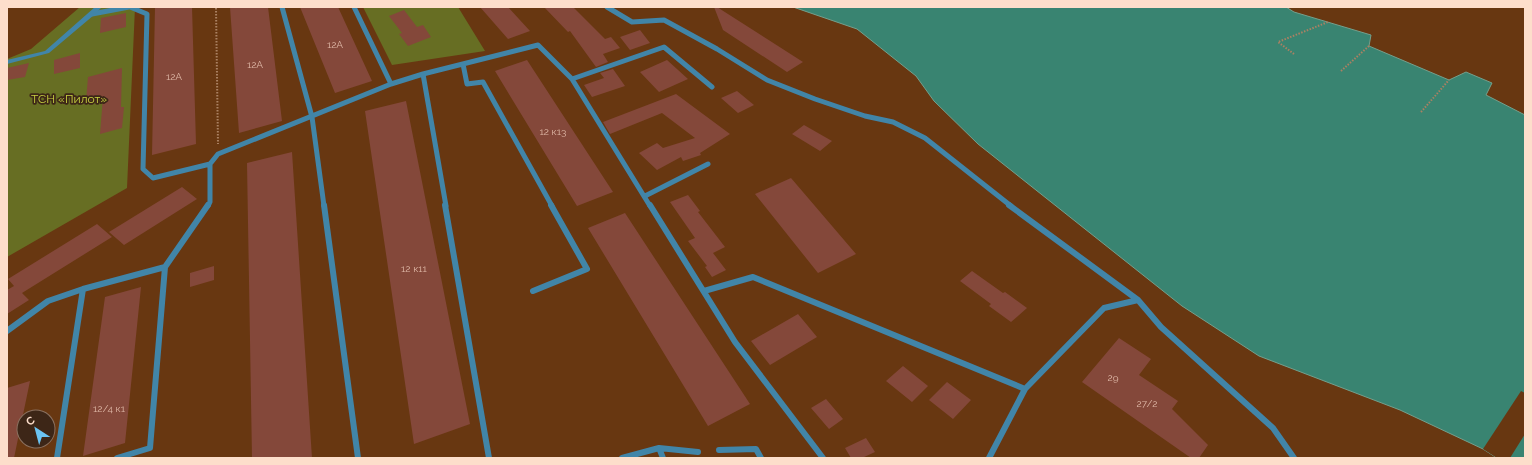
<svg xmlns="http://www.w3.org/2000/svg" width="1532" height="465" viewBox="0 0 1532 465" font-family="Raleway,sans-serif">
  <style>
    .green { fill: #676e23 }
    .water { fill: #398471; stroke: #749f8c }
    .pier { fill: #683711 }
    .building { fill: #84483a }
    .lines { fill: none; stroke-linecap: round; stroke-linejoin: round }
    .path { stroke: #aa8163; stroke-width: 2; stroke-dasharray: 1.5 1.5; stroke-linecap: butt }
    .lane-far1 { stroke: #4185a8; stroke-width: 5 }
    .lane { stroke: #4185a8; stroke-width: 6 }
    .street { fill: #4185a8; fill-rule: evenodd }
    .labels { text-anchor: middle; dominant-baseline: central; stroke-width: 3.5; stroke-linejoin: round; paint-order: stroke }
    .number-label { font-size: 10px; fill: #dfb8a7 }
    .park-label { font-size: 12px; fill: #c9d441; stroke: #3d2617 }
  </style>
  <rect width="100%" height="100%" fill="#683711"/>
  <path class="green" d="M80,7h55l-8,181 -120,69v-198l24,-10z
    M363,7h95l27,44 -93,14z"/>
  <path class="water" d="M793,7h493l8,5 77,23 -2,11 80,34 17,-8 26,11 -6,12 39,20v343h-28l-14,-9 -83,-39 -141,-54 -77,-50 -204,-162 -44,-43 -18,-25 -59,-47z"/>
  <path class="pier" d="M1521,391l4,2v41l-15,24h-13l-14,-9z"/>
  <path class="building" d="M155,7h37l4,137 -44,11z
    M230,7h38l14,114 -43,12z
    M300,7h38l34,74 -37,12z
    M480,7h28l22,24 -22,8z
    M544,7h29l32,32 6,-2 9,11 -17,6 5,8 -12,5 -26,-36 -2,1z
    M714,7h3l86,55 -16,10 -64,-42z
    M404,10l13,17 6,-2 8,12 -23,9 -9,-12 3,-1 -13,-17z
    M126,13v14l-26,6 1,-15z
    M640,30l10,13 -20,7 -10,-13z
    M80,53v15l-26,6v-14z
    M527,60l86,132 -36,14 -82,-135z
    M667,60l21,19 -29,13 -19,-20z
    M29,63l-4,14 -18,3v-12z
    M122,68l-1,39h3l-2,21 -22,6 3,-37 -17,4 2,-24z
    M613,69l12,17 -33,11 -8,-12 20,-7 -4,-5z
    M737,91l17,14 -16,8 -17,-15z
    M676,94l54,40 -30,19 1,2 -18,6 -2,-4 -24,13 -18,-17 18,-10 6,5 32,-10 -33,-25 -52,21 -7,-12z
    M406,101l64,323 -56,20 -49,-333z
    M804,125l28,16 -12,10 -28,-17z
    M292,152l20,306h-60l-5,-295z
    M791,178l65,76 -38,19 -63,-79z
    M182,187l15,12 -73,46 -15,-13z
    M688,195l12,16 -2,1 27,35 -12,6 13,17 -14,7 -7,-10 2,-1 -19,-25 7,-3 -25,-36z
    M625,213l125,191 -42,22 -120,-198z
    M97,224l15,13 -90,56 7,7 -22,14v-24l7,-4 -6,-7z
    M214,266v14l-24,7v-14z
    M972,271l31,22 2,-1 22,16 -16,14 -22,-16 2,-2 -31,-23z
    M141,287l-16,156 -42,13 22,-159z
    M798,314l19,23 -47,28 -19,-24z
    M1119,338l32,21 -12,16 39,26 -6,8 36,36 -9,13h-8l-109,-76z
    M903,366l25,20 -16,16 -26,-21z
    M30,381l-16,77h-7v-70z
    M947,382l24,18 -18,19 -24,-19z
    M826,399l17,20 -14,10 -18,-21z
    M866,438l9,14 -13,6h-11l-6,-10z"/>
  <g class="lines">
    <path class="path" d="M216,8l2,136
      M1294,54l-16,-12 50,-20
      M1341,71l28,-25
      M1421,112l28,-32"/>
    <path class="lane-far1" d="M130,7l17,7 -4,155 10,9 57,-14 8,-10 173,-70 32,-10 115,-29 34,34 78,127
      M282,7l30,110 12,89
      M354,7l37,77
      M607,7l25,15 32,-2 53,29 50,31 48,19 50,17 28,6 32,16 86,68
      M92,14l37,-7
      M463,64l4,20 16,-2 69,124
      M423,74l23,132
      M572,79l92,-32 48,40
      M645,196l63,-32
      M208,206l2,-4v-38"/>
    <path class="lane" d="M324,205l34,253
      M445,205l44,253
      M650,205l85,137 88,116
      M1009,205l129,95 23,27 112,101 21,30
      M165,267l43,-62
      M533,291l54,-22 -36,-64
      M704,291l49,-14 272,112 -36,69
      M7,331l41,-30 35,-12 82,-22 -15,181 -33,10
      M1025,389l79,-81 34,-8
      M659,448l4,10
      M719,450l37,-1 5,9
      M57,458l26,-169
      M622,458l37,-10 39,4"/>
    <path class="street" d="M95,7h7l-8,8 -45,38 -42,11v-4l38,-9z"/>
  </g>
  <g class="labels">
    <g class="number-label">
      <text x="335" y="44">12А</text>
      <text x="255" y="64">12А</text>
      <text x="174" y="76">12А</text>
      <text x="553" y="131">12 к13</text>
      <text x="414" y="268">12 к11</text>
      <text x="1113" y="377">29</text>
      <text x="1147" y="403">27/2</text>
      <text x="109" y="408">12/4 к1</text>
    </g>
    <g class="park-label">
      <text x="69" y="99">ТСН «Пилот»</text>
    </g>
  </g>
  <rect width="1532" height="465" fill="none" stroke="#fddecb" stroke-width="16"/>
  <g transform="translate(36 429) rotate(324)"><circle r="19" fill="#3d2617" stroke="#8a705f"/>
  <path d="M0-3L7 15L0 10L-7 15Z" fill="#6bc3f2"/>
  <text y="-6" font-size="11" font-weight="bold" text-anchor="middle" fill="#fddecb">С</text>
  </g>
</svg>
